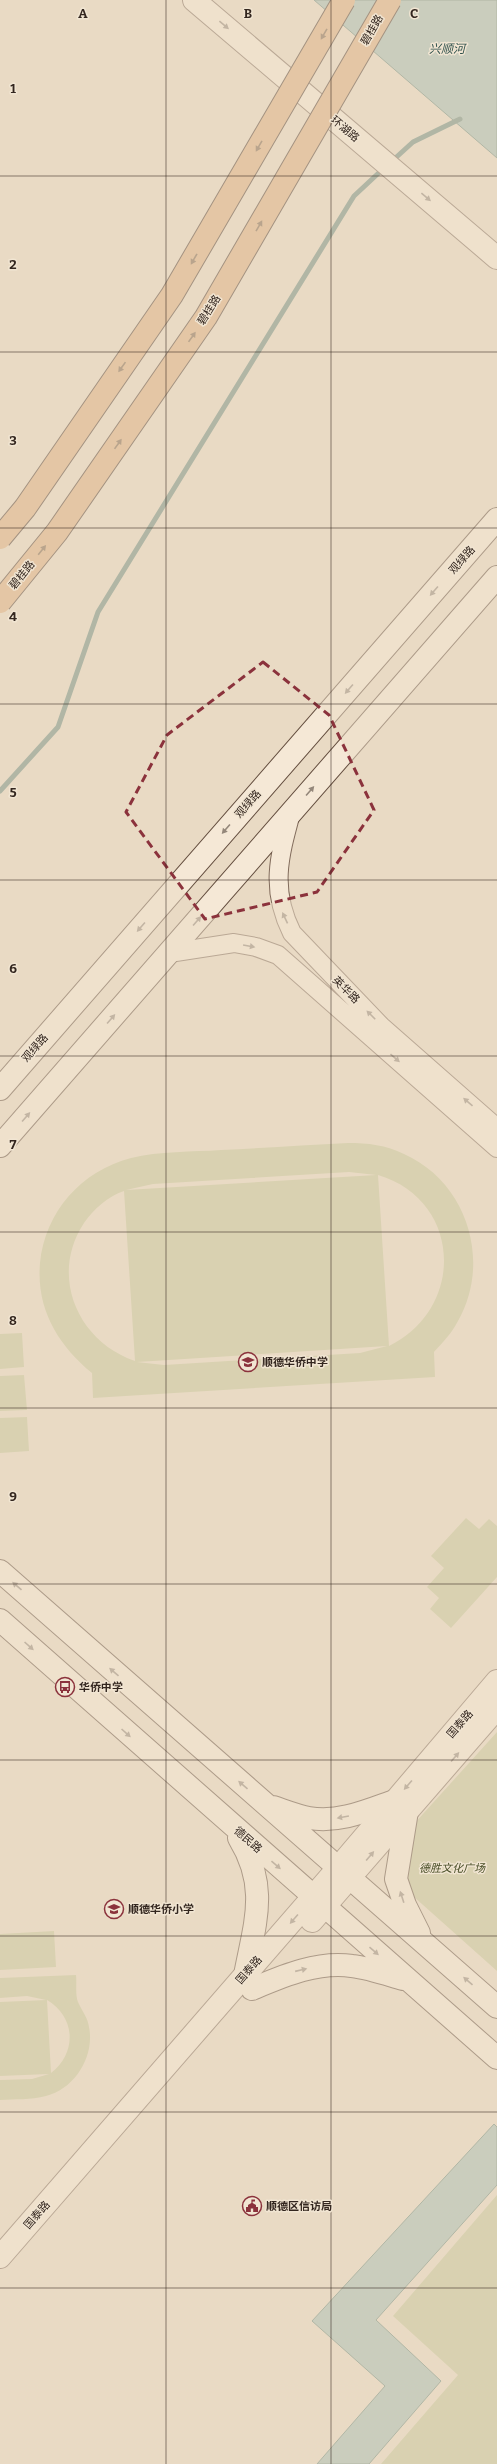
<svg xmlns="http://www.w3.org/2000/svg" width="497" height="2464" viewBox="0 0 497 2464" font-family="Bitter,'Noto Sans SC',serif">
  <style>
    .green { fill: #c6c699; fill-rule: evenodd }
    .water { fill: #a5bdb3; stroke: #6d8a7f }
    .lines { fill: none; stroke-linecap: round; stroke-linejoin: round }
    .stream { stroke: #6d8a7f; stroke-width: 5 }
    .minor-casing { stroke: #826c5c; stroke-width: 20 }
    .tertiary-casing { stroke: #826c5c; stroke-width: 24 }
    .secondary-casing { stroke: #644e3f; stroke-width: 24 }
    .minor { stroke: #f5e8d6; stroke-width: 18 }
    .tertiary { stroke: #f5e8d6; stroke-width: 22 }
    .secondary { stroke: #f5e8d6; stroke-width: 22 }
    .trunk-bridge-casing { stroke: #503b30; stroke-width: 24; stroke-linecap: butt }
    .trunk-bridge { stroke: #ddae7e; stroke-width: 22 }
    .oneway { fill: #94877a }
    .oneway2 { fill: #7f634a }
    .marked { fill: none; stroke: #8b323c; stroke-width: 3; stroke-dasharray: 8 5; stroke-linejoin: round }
    .grid { fill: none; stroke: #33261f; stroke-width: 1; stroke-opacity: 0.55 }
    .labels { text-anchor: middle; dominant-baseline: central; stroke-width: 3; stroke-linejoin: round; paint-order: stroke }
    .street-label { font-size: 11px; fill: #33261f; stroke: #f1e5d2 }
    .poi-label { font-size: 11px; font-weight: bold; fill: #33261f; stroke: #f1e5d2; text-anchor: start }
    .park-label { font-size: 11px; font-style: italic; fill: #484e27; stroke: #f1e5d2 }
    .water-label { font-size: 12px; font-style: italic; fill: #2f514c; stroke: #f1e5d2 }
    .grid-label { font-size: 13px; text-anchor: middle; font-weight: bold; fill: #33261f; stroke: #f1e5d2; stroke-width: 3; stroke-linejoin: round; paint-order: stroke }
  </style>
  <rect width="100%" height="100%" fill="#e9dac4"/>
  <path class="green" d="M348,1143c20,0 38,2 56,11 63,28 88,107 54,167 -6,12 -15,21 -24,31l1,25 -342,21 -1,-25c-34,-28 -56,-64 -52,-110 5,-51 41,-92 91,-105 28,-7 61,-6 90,-8 42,-2 85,-5 127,-7zM349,1172l27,3 -250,15 27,-6zM378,1175c84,25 88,133 11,171zM124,1191l11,170c-57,-19 -86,-85 -51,-138 10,-14 24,-27 40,-32zM387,1346l-27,7 -196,12 -27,-3z
    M22,1333l2,34 -24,2v-35z
    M24,1375l3,35 -27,1v-35z
    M27,1417l2,34 -29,2v-35z
    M466,1518l13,11 10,-10 8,7v51l-46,51 -21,-19 9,-11 -12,-11 17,-19 -13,-12z
    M497,1732v239l-93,-83 9,-63z
    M54,1931l2,36 -56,3v-36z
    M76,1975c1,8 -1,20 2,27 4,9 10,16 11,25 6,29 -14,62 -43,69 -15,4 -31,3 -46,4v-20l32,-1 17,-5 -49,2v-74l46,-2 -19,-4 -27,2v-20zM47,2000c29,17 30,53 4,73z
    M497,2195v269h-116l77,-89 -65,-59z"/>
  <path class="water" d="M314,0h183v158z
    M494,2124l3,3v58l-121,135 65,61 -72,83h-52l68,-78 -73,-65z"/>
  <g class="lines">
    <path class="stream" d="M391,162l22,-20 47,-23
      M0,791l58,-64 40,-115 256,-416 30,-28"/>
    <g class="minor-casing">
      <path id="minor" d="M291,813c-12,44 -21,76 1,120l89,93 116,102
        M169,953l65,-10 22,4 22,8 219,193"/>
    </g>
    <g class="tertiary-casing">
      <path id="tertiary" d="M194,0l303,258
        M312,1921l185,-213
        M0,2257l338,-389 159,-187"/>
    </g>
    <g class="secondary-casing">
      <path id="secondary" d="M0,1089l497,-570
        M0,1146l497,-569
        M0,1571l497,436
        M0,1620l497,438
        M273,1807c12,4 24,9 36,11 30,5 57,-7 85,-17
        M407,1811l-11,68 9,26 14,28
        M239,1838c30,49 16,84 6,137
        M252,1989c31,-13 65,-28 100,-23 17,2 34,8 51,13"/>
    </g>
    <use href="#minor" class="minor"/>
    <use href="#tertiary" class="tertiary"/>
    <use href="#secondary" class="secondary"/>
    <g class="trunk-bridge-casing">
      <path id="trunk-bridge" d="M0,538l25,-30 147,-213 172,-295
        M0,602l57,-70 149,-215 184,-317"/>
    </g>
    <use href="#trunk-bridge" class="trunk-bridge"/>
  </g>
  <defs><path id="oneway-solid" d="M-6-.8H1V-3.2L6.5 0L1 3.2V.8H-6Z"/></defs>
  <g class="oneway">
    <use href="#oneway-solid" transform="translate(224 25) rotate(40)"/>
    <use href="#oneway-solid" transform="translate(426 197) rotate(40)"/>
    <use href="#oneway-solid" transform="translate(434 591) rotate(131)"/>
    <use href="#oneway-solid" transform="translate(349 689) rotate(131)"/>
    <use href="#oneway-solid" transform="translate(310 791) rotate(-49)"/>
    <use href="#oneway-solid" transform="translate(226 829) rotate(131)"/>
    <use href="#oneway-solid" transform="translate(285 918) rotate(-115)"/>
    <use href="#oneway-solid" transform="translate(197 921) rotate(-49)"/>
    <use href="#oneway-solid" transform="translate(141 927) rotate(131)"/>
    <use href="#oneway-solid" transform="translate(249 946) rotate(10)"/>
    <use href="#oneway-solid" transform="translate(371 1015) rotate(-135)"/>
    <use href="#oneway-solid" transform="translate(111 1019) rotate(-49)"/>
    <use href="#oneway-solid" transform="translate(395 1058) rotate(41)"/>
    <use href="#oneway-solid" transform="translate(468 1102) rotate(-139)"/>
    <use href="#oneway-solid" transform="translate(26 1117) rotate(-49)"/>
    <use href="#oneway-solid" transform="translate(17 1586) rotate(-139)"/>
    <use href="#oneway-solid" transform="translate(29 1646) rotate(42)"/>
    <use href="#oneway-solid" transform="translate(114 1672) rotate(-139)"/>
    <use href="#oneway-solid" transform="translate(126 1733) rotate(42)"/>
    <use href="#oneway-solid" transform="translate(455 1757) rotate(-49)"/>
    <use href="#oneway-solid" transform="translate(243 1785) rotate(-139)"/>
    <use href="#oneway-solid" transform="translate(408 1785) rotate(131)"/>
    <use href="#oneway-solid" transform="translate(343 1817) rotate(170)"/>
    <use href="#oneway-solid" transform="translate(370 1856) rotate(-50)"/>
    <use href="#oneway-solid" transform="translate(276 1865) rotate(41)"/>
    <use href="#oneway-solid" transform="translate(402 1897) rotate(-108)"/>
    <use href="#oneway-solid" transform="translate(294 1919) rotate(131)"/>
    <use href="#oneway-solid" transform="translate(374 1951) rotate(41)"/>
    <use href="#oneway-solid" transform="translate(301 1970) rotate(-13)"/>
    <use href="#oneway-solid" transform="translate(468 1981) rotate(-139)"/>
  </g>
  <g class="oneway2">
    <use href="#oneway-solid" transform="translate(324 34) rotate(120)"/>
    <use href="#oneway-solid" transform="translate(259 146) rotate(120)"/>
    <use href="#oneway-solid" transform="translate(259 226) rotate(-60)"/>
    <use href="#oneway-solid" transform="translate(194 259) rotate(120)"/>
    <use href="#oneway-solid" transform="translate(192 337) rotate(-55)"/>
    <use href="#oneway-solid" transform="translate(122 367) rotate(125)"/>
    <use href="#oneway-solid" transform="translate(118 444) rotate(-55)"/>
    <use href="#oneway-solid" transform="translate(42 550) rotate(-51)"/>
  </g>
  <path d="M0 0H497V2464H0ZM263,662l66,53 45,95 -57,82 -112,27 -79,-107 41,-77z" fill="#e9dac4" fill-opacity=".55" fill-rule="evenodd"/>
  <path class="marked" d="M263,662l66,53 45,95 -57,82 -112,27 -79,-107 41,-77z"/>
  <path class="grid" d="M166,0v2464M331,0v2464M0,176h497M0,352h497M0,528h497M0,704h497M0,880h497M0,1056h497M0,1232h497M0,1408h497M0,1584h497M0,1760h497M0,1936h497M0,2112h497M0,2288h497"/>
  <defs>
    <g id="school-ring" transform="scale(1)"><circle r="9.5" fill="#f1e5d2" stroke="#8b323c" stroke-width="1.5"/><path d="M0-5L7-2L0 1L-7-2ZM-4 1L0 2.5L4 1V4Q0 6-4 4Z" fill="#8b323c"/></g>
    <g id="bus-ring" transform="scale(1)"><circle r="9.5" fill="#f1e5d2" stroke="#8b323c" stroke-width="1.5"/><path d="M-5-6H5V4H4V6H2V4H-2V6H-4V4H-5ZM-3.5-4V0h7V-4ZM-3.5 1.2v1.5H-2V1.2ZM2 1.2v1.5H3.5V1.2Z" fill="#8b323c"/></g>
    <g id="civic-ring" transform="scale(1)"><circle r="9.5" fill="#f1e5d2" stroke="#8b323c" stroke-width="1.5"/><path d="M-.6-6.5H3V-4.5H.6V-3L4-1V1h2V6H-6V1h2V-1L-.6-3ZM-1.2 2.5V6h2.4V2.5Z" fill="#8b323c"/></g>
  </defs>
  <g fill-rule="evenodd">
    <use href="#school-ring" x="248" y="1362"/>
    <use href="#bus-ring" x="65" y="1687"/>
    <use href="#school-ring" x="114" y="1909"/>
    <use href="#civic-ring" x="252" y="2206"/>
  </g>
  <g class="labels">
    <g class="street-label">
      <text transform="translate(372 30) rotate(-60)">碧桂路</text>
      <text transform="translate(345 129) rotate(40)">环湖路</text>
      <text transform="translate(209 310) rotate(-58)">碧桂路</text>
      <text transform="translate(462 560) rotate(-49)">观绿路</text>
      <text transform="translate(22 575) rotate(-51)">碧桂路</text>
      <text transform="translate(248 804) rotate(-49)">观绿路</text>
      <text transform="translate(346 990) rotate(45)">英华路</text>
      <text transform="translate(35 1048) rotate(-49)">观绿路</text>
      <text transform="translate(460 1724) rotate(-49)">国泰路</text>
      <text transform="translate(248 1840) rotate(41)">德民路</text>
      <text transform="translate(249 1970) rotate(-49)">国泰路</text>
      <text transform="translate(37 2215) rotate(-49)">国泰路</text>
    </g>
    <g class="poi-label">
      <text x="262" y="1362">顺德华侨中学</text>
      <text x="79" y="1687">华侨中学</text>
      <text x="128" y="1909">顺德华侨小学</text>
      <text x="266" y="2206">顺德区信访局</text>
    </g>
    <g class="park-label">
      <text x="452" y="1868">德胜文化广场</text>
    </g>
    <g class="water-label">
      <text x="447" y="49">兴顺河</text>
    </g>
  </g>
  <g class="grid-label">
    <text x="83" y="18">A</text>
    <text x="248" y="18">B</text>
    <text x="414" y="18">C</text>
    <text x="13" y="93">1</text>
    <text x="13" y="269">2</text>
    <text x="13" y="445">3</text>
    <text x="13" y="621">4</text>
    <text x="13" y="797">5</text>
    <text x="13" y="973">6</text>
    <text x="13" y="1149">7</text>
    <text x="13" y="1325">8</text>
    <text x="13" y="1501">9</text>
  </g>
</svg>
